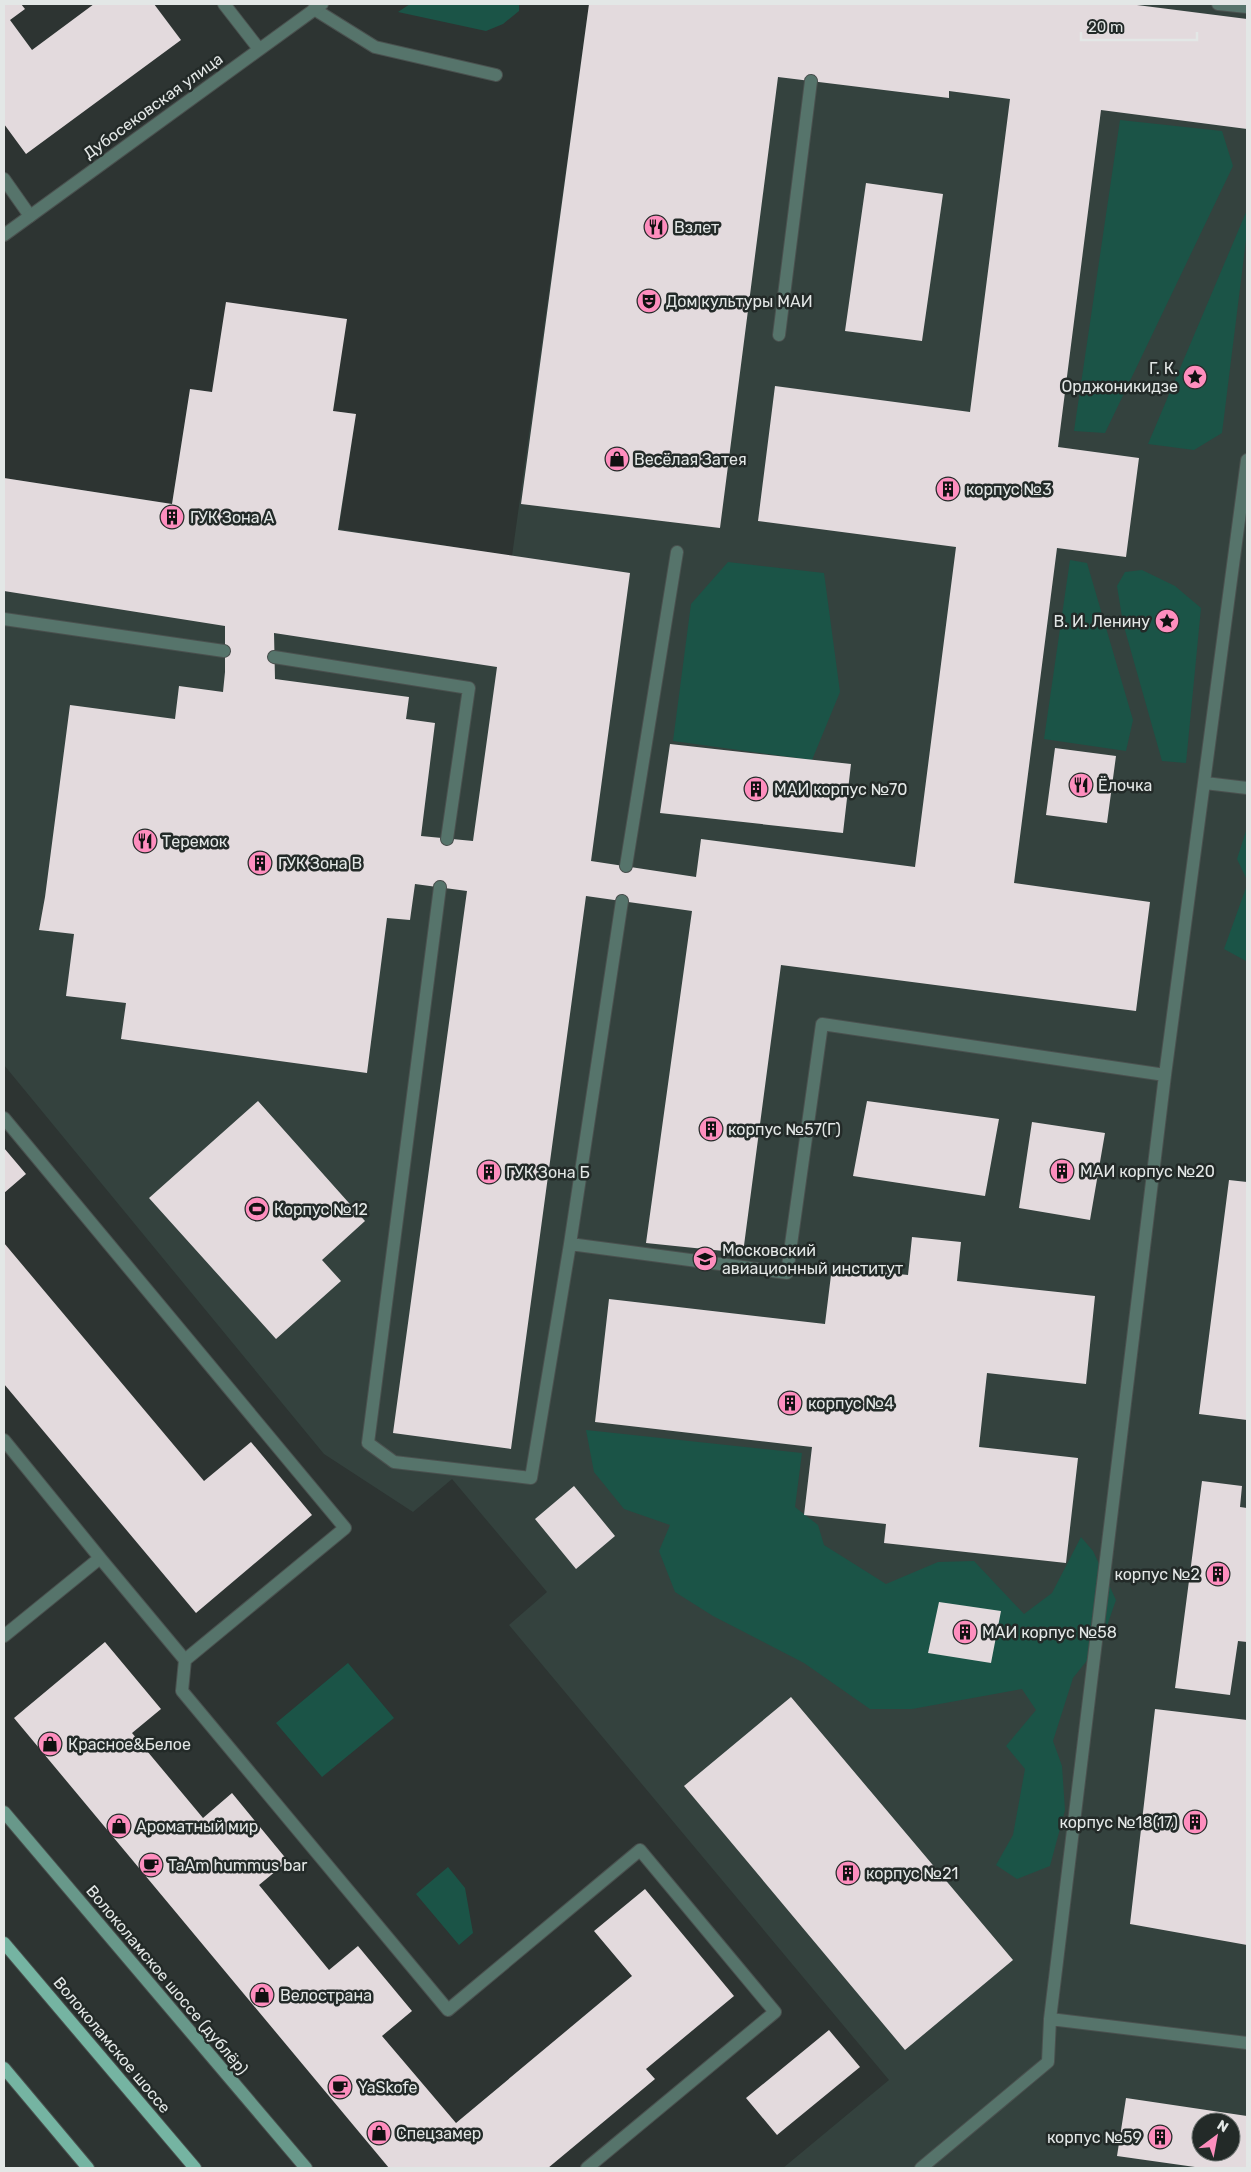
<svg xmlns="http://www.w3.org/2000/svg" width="1251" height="2172" viewBox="0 0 1251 2172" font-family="Rubik,sans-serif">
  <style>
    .built { fill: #34423e; fill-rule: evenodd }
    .green { fill: #1b5447 }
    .building { fill: #e3dadd; fill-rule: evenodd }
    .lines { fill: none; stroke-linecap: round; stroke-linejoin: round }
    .service-casing { stroke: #4a514f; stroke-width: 14 }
    .minor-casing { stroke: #4a514f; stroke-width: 14 }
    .secondary-casing { stroke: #4a514f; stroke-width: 14 }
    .primary-casing { stroke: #4a514f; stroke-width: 14 }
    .service { stroke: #56746b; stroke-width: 12 }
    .minor { stroke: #56746b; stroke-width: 12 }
    .secondary { stroke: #68988a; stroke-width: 12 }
    .primary { stroke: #75b4a2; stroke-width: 12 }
    .labels { text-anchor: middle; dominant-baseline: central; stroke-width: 5; stroke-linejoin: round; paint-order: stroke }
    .street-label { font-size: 16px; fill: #e3e7e6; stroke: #232a28 }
    .poi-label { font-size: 16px; fill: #e3e7e6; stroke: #232a28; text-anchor: start }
  </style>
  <rect width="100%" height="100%" fill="#2d3432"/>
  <path class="built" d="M589,4h658v2164h-464l106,-88 -380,-455 38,-33 -95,-113 -39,33 -89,-58 -320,-389v-587l168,26 18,-115 22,3 72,-20 54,9 -5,30 23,3 -17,115 173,27zM1201,2122h30v30h-30z"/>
  <path class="green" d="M410,4h109v7l-16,13 -17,7 -88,-19z
    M1120,120l102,11 11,35 -128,267 -31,-2z
    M1247,210v22l-25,201 -28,17 -46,-6z
    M1070,560l17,3 46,157 -7,31 -82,-12z
    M728,562l96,11 16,119 -28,68 -139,-19 18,-137z
    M1142,570l33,16 26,22 -15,155 -24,-2 -39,-138 -6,-37 8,-14z
    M1247,828v52l-10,-21z
    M1247,885v76h-1l-22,-12z
    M586,1430l216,23 -7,54 23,18 6,20 62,39 52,-22 36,-1 50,53 28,-21 29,-56 12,14 23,49 -15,43 -28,35 -20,63 9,25 3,44 -15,56 -33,13 -21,-14 17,-30 12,-66 -19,-23 30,-36 -14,-21 -110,20h-42l-66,-46 -91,-47 -38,-24 -16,-41 11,-26 -46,-16 -30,-37z
    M348,1663l46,55 -72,59 -46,-54z
    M448,1867l17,21 8,45 -14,12 -43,-51z"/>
  <path class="building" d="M4,4h17l4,5 -15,11 22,30 62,-46h60l27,36 -155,114 -22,-30z
    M589,4h540l118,15v110l-146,-19 -43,337 81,11 -13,99 -69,-9 -43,335 136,19 -14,109 -355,-46 -38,288 -97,-10 46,-332 -106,-15 -75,553 -118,-16 74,-542 -52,-7 -5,36 -23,-2 -20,155 -246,-34 5,-36 -60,-7 8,-62 -35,-4 6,-33 25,-192 105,14 4,-33 44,6 2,-20v-46l-221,-35v-113l168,26 18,-115 22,3 14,-90 121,17 -14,92 23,3 -18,116 292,43 -39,288 105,16 5,-38 214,28 41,-320 -198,-26 17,-135 195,26 40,-313 -61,-8v7l-171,-21 -58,451 -199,-24zM274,633l223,34 -24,174 -52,-5 14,-113 -29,-4 3,-22 -134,-18z
    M866,183l77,11 -21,147 -77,-10z
    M670,744l181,20 -8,69 -183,-20z
    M1055,748l61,8 -9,67 -61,-8z
    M258,1101l107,120 -43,39 19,21 -65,58 -127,-141z
    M867,1101l132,18 -14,77 -132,-20z
    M1032,1122l73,11 -15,87 -71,-12z
    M4,1148l22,26 -22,19z
    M1229,1180l18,2v238l-48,-6z
    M912,1237l49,5 -4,39 138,15 -9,88 -99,-11 -8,74 99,11 -12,105 -182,-20 2,-19 -82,-9 8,-68 -217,-25 14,-123 216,25 7,-57 76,8z
    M4,1243l200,238 47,-39 61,73 -116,98 -192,-229z
    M1202,1481l40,5 -2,21 7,1v134l-9,-1 -8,54 -55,-7z
    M574,1486l41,50 -39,33 -41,-50z
    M939,1602l62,9 -10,52 -63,-10z
    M105,1642l56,67 -29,24 71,85 29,-25 56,68 -29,24 70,85 29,-24 54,65 -30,25 74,87 176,-147 -38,-45 51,-42 89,107 -88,73 9,10 -107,89h-159l-375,-450z
    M791,1697l222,263 -108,90 -221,-264z
    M1155,1709l92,11v225l-117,-21z
    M829,2030l31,37 -83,68 -31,-37z
    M1126,2098l121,18v52h-45l-85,-12zM1201,2122h30v30h-30z"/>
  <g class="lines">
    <g class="service-casing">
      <path id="service" d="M1218,4l29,3
        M314,9l61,38 121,28
        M4,179l26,37
        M779,335l32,-254
        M4,619l220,32
        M274,657l195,31 -22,151
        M1205,783l42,5
        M626,866l51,-314
        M440,887l-72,556 26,19 137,16 39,-234 217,29 35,-249 343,51
        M4,1118l341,410 -160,132 -85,-102
        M570,1244l52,-343
        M4,1440l96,118 -96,78
        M185,1660l-3,31 266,319 192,-160 135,162 -188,156
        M1050,2019l197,24
        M921,2168l127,-106 2,-43 115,-944 82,-615"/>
    </g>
    <g class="minor-casing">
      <path id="minor" d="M224,4l35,45
        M4,235l318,-231"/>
    </g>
    <g class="secondary-casing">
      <path id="secondary" d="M4,1812l302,356"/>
    </g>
    <g class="primary-casing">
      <path id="primary" d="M4,1943l191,225
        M4,2068l84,100"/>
    </g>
    <use href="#service" class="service"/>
    <use href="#minor" class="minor"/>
    <use href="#secondary" class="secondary"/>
    <use href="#primary" class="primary"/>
  </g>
  <defs>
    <g id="restaurant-disc" transform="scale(1.25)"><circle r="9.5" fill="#fe8ebe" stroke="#232a28"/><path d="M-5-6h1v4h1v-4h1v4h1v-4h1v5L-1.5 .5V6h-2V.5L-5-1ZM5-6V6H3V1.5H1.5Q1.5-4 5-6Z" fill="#111"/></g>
    <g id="theatre-disc" transform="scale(1.25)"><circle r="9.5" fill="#fe8ebe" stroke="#232a28"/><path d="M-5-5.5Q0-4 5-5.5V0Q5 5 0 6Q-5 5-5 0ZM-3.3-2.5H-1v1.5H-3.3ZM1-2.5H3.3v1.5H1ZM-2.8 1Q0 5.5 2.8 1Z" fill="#111"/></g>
    <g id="sight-disc" transform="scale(1.25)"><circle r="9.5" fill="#fe8ebe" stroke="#232a28"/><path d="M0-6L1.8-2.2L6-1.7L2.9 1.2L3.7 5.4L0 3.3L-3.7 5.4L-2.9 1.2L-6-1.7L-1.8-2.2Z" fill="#111"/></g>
    <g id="shop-disc" transform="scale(1.25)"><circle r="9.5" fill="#fe8ebe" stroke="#232a28"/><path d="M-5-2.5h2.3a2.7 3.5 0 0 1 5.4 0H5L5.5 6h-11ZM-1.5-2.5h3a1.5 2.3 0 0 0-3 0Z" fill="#111"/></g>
    <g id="building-disc" transform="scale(1.25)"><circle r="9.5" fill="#fe8ebe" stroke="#232a28"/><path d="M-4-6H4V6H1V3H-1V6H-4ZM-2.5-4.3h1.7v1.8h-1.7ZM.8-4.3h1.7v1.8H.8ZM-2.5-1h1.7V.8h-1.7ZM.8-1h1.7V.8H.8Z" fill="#111"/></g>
    <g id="stadium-disc" transform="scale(1.25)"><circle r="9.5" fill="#fe8ebe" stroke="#232a28"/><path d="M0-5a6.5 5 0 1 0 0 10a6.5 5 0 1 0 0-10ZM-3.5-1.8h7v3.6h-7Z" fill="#111"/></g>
    <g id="university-disc" transform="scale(1.25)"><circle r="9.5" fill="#fe8ebe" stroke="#232a28"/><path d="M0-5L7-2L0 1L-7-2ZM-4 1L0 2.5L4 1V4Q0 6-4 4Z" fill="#111"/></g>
    <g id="cafe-disc" transform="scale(1.25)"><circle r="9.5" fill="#fe8ebe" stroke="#232a28"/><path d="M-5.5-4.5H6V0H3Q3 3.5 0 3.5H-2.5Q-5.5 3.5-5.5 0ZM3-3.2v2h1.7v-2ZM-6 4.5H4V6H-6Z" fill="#111"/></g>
  </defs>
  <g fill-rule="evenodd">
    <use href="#restaurant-disc" x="656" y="227"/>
    <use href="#theatre-disc" x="649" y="301"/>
    <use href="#sight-disc" x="1195" y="377"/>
    <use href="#shop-disc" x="617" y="459"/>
    <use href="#building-disc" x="948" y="489"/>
    <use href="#building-disc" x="172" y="517"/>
    <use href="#sight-disc" x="1167" y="621"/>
    <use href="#restaurant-disc" x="1081" y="785"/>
    <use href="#building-disc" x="756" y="789"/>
    <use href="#restaurant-disc" x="145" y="841"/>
    <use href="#building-disc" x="260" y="863"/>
    <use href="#building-disc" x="711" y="1129"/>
    <use href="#building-disc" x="1062" y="1171"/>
    <use href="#building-disc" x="489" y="1172"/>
    <use href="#stadium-disc" x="257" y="1209"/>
    <use href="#university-disc" x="705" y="1259"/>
    <use href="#building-disc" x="790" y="1403"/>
    <use href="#building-disc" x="1218" y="1574"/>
    <use href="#building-disc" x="965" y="1632"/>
    <use href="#shop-disc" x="50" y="1744"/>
    <use href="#building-disc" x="1195" y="1822"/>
    <use href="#shop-disc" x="119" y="1826"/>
    <use href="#cafe-disc" x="151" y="1865"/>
    <use href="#building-disc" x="848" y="1873"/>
    <use href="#shop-disc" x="262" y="1995"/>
    <use href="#cafe-disc" x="340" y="2087"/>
    <use href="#shop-disc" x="379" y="2133"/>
    <use href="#building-disc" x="1160" y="2137"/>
  </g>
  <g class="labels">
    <g class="street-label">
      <text transform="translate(153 106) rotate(-36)">Дубосековская улица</text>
      <text transform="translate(167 1980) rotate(50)">Волоколамское шоссе (дублёр)</text>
      <text transform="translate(112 2045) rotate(50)">Волоколамское шоссе</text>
    </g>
    <g class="poi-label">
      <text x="674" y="227">Взлет</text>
      <text x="666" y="301">Дом культуры МАИ</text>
      <text x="1178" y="368" text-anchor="end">Г. К.<tspan x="1178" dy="18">Орджоникидзе</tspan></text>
      <text x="634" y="459">Весёлая Затея</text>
      <text x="966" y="489">корпус №3</text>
      <text x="190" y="517">ГУК Зона А</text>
      <text x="1150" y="621" text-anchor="end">В. И. Ленину</text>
      <text x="1098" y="785">Ёлочка</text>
      <text x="774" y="789">МАИ корпус №70</text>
      <text x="162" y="841">Теремок</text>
      <text x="278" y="863">ГУК Зона В</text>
      <text x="728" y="1129">корпус №57(Г)</text>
      <text x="1080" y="1171">МАИ корпус №20</text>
      <text x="506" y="1172">ГУК Зона Б</text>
      <text x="274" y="1209">Корпус №12</text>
      <text x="722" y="1250">Московский<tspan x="722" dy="18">авиационный институт</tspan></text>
      <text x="808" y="1403">корпус №4</text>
      <text x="1200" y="1574" text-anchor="end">корпус №2</text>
      <text x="982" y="1632">МАИ корпус №58</text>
      <text x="68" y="1744">Красное&amp;Белое</text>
      <text x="1178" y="1822" text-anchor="end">корпус №18(17)</text>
      <text x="136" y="1826">Ароматный мир</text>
      <text x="168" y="1865">TaAm hummus bar</text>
      <text x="866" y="1873">корпус №21</text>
      <text x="280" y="1995">Велострана</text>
      <text x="358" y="2087">YaSkofe</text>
      <text x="396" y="2133">Спецзамер</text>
      <text x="1142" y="2137" text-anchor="end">корпус №59</text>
    </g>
  </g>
  <rect width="1251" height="2172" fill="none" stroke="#e3e7e6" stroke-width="10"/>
  <g transform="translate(1216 2137) rotate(32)"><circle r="24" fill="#232a28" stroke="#707674"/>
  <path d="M0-4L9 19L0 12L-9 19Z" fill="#fe8ebe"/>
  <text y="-8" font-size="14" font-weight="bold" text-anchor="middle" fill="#e3e7e6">N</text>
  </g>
  <path d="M1081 32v8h116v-8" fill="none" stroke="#e3e7e6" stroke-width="2.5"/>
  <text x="1088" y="32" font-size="15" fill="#e3e7e6" stroke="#232a28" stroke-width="4" paint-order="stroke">20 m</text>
</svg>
